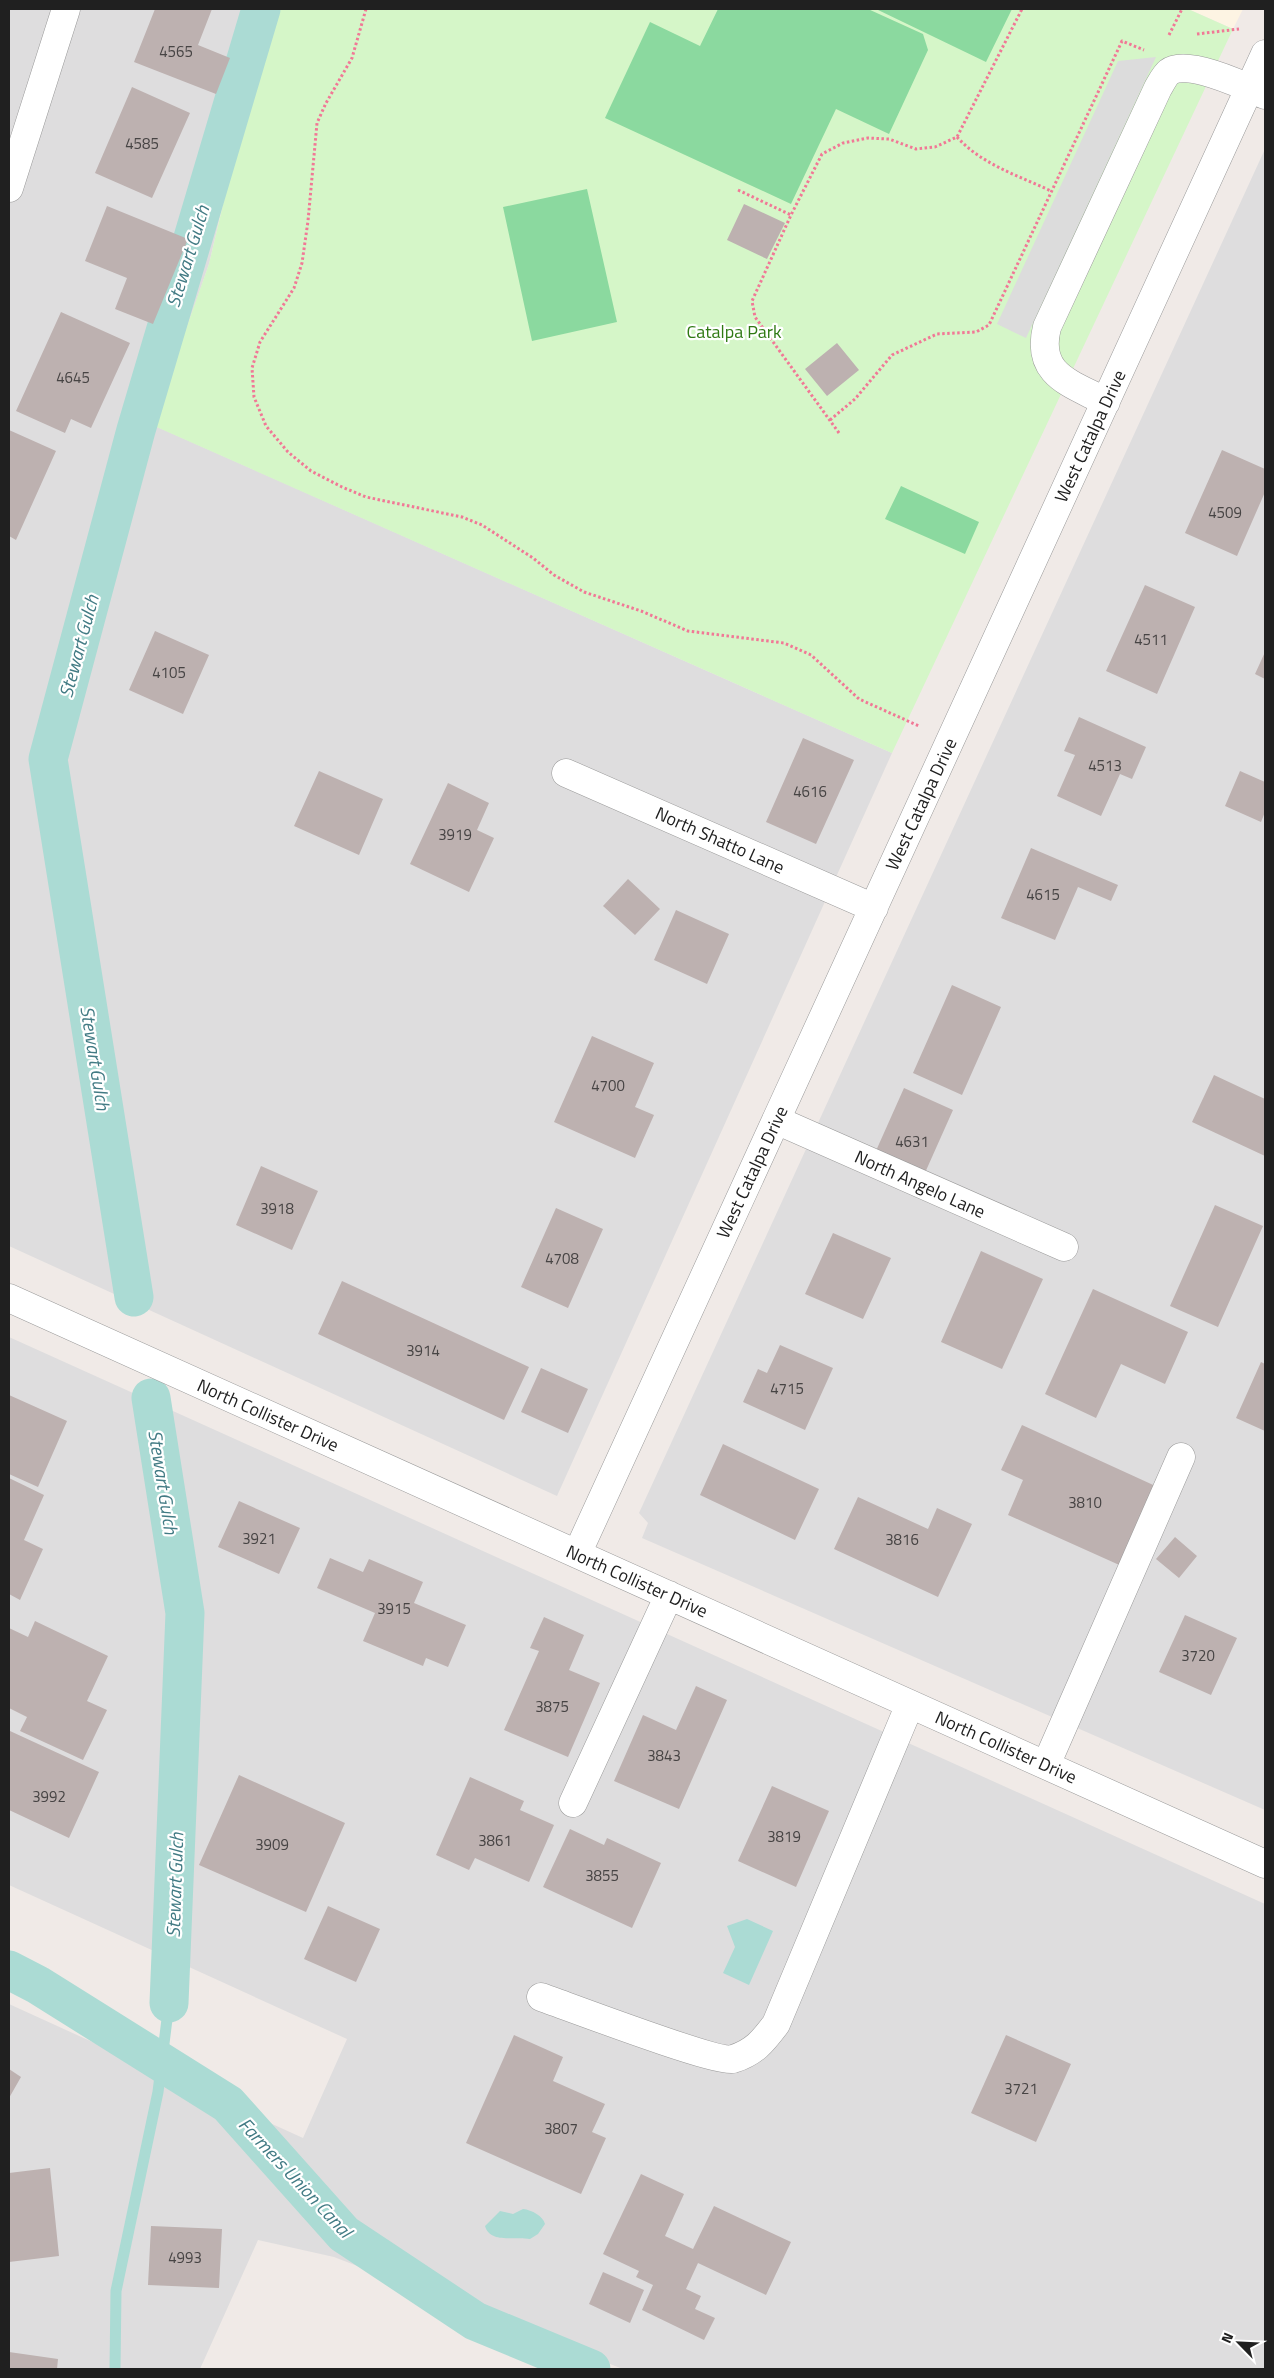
<svg xmlns="http://www.w3.org/2000/svg" width="1274" height="2378" viewBox="0 0 1274 2378" font-family="'Titillium Web',sans-serif">
  <style>
    .residential { fill: #deddde }
    .education { fill: #fdf4e3 }
    .park { fill: #d5f6c8 }
    .pitch { fill: #8bd99f }
    .parking { fill: #dcdcdc }
    .water { fill: #abdbd4 }
    .lines { fill: none; stroke-linecap: round; stroke-linejoin: round }
    .stream { stroke: #abdbd4; stroke-width: 11 }
    .canal { stroke: #abdbd4; stroke-width: 39 }
    .building { fill: #bdb1b0 }
    .minor-casing { stroke: #9a9a9a; stroke-width: 29 }
    .path { stroke: #f17896; stroke-width: 3; stroke-dasharray: 2.5 2.5; stroke-linecap: butt }
    .minor { stroke: #fff; stroke-width: 28 }
    .labels { text-anchor: middle; dominant-baseline: central; stroke-width: 4.5; stroke-linejoin: round; paint-order: stroke }
    .number-label { font-size: 15px; fill: #474444 }
    .park-label { font-size: 18px; fill: #2f7913; stroke: #fff }
    .street-label { font-size: 18px; fill: #202020; stroke: #fff }
    .water-label { font-size: 19px; font-style: italic; fill: #427b84; stroke: #fff }
  </style>
  <rect width="100%" height="100%" fill="#f0eae7"/>
  <path class="residential" d="M9,9h263l-20,85h-4l-39,170 -56,161 739,328 -335,743 -548,-250z
    M1265,149v1661l-623,-272 6,-15 -9,-10z
    M9,1337l1256,567v465h-642l-289,-112 -76,-17 -58,129h-191v-365l294,134 44,-99 -338,-154z"/>
  <path class="education" d="M1188,9h55l-10,20z"/>
  <path class="park" d="M272,9h916l45,20 -341,724 -740,-328 57,-161 40,-170h3z"/>
  <path class="pitch" d="M718,9h150l55,25 5,16 -39,84 -53,-25 -45,95 -186,-86 45,-96 50,24z
    M876,9h136l-26,53z
    M587,189l30,133 -85,19 -29,-134z
    M901,486l78,36 -14,32 -80,-35z"/>
  <path class="parking" d="M1156,57l-130,281 -29,-14 121,-263z"/>
  <path class="water" d="M747,1919l26,12 -24,54 -26,-12 12,-26 -8,-21z
    M523,2209c9,1 20,7 22,15l-7,10 -8,5c-15,-3 -40,5 -45,-13l15,-15 13,3z"/>
  <g class="lines">
    <path class="stream" d="M115,2369l1,-78 42,-199 11,-89"/>
    <path class="canal" d="M134,1297l-86,-538 88,-329 125,-421
      M151,1398l34,215 -16,390
      M9,1970l29,15 190,119 116,130 131,87 116,48"/>
  </g>
  <path class="building" d="M155,9h57l-14,36 32,13 -14,36 -82,-32z
    M132,87l58,26 -38,85 -57,-25z
    M744,204l41,19 -18,36 -40,-19z
    M107,206l81,33 -35,85 -38,-15 12,-31 -42,-17z
    M61,312l69,31 -39,85 -20,-9 -6,14 -49,-22z
    M837,343l22,27 -32,26 -22,-27z
    M9,430l47,21 -40,89 -7,-4z
    M1222,450l43,19v23l-28,64 -52,-23z
    M1145,585l50,22 -38,87 -51,-23z
    M155,631l54,24 -26,59 -54,-24z
    M1265,652v27l-10,-5z
    M1079,717l67,30 -14,32 -12,-5 -19,42 -44,-20 18,-41 -11,-4z
    M803,738l51,22 -38,84 -50,-22z
    M319,771l64,28 -24,56 -65,-29z
    M1240,771l25,11v30l-4,10 -36,-16z
    M448,783l41,20 -12,27 17,8 -25,54 -59,-28z
    M1031,848l87,37 -7,16 -33,-14 -23,53 -54,-22z
    M628,879l32,30 -25,26 -32,-29z
    M676,910l53,24 -22,50 -53,-24z
    M952,985l49,22 -39,88 -49,-22z
    M592,1036l62,27 -19,44 19,8 -19,43 -81,-36z
    M1214,1075l51,24v57l-73,-34z
    M904,1088l49,22 -29,65 -49,-22z
    M261,1166l57,25 -26,59 -56,-25z
    M1215,1205l48,21 -45,101 -48,-21z
    M556,1208l47,21 -35,79 -47,-21z
    M833,1233l58,25 -28,61 -58,-25z
    M981,1251l62,28 -41,90 -61,-27z
    M342,1281l187,86 -25,53 -186,-86z
    M1093,1289l95,43 -23,52 -44,-20 -25,54 -51,-24z
    M780,1345l53,23 -28,62 -62,-28 15,-33 9,4z
    M1261,1362l4,2v67l-29,-13z
    M541,1368l47,21 -20,44 -47,-21z
    M9,1395l58,26 -29,66 -29,-13z
    M1022,1425l140,64 -36,79 -118,-53 15,-35 -22,-10z
    M723,1444l96,45 -24,51 -95,-45z
    M9,1478l35,17 -20,45 19,9 -23,51 -11,-6z
    M858,1497l70,32 9,-21 35,16 -34,73 -104,-48z
    M239,1501l61,27 -21,46 -61,-27z
    M1175,1537l22,19 -18,22 -23,-19z
    M330,1558l33,14 6,-13 54,23 -9,21 52,22 -18,42 -22,-9 -3,8 -60,-25 12,-28 -58,-25z
    M1185,1615l52,23 -26,57 -52,-23z
    M544,1617l40,18 -15,35 31,13 -32,74 -64,-27 35,-79 -9,-3z
    M35,1621l73,35 -21,45 20,9 -24,50 -63,-29 7,-14 -18,-9v-80l19,9z
    M696,1686l31,14 -48,109 -65,-28 29,-66 33,15z
    M10,1731l89,41 -30,66 -60,-28z
    M239,1775l106,48 -39,89 -107,-47z
    M470,1777l54,24 -4,9 34,15 -25,57 -54,-24 -6,12 -33,-15z
    M772,1786l57,25 -33,76 -58,-26z
    M570,1829l34,16 3,-7 54,25 -29,65 -89,-41z
    M328,1906l52,23 -24,53 -52,-23z
    M514,2035l49,22 -10,24 52,23 -13,28 14,6 -25,56 -115,-51z
    M1006,2035l65,29 -35,78 -65,-29z
    M9,2069l12,8 -12,21z
    M50,2168l9,88 -50,6v-89z
    M641,2174l43,20 -19,42 28,13 21,-43 77,36 -25,53 -68,-32 -12,26 15,7 -6,13 20,9 -11,22 -62,-30 11,-25 -17,-8 3,-6 -36,-17z
    M151,2226l71,3 -3,59 -71,-3z
    M603,2272l41,18 -14,33 -41,-19z
    M9,2352l49,7 -1,10h-48z"/>
  <g class="lines">
    <g class="minor-casing">
      <path id="minor" d="M9,188l57,-179
        M1106,402c-35,-19 -71,-27 -59,-75l111,-239c3,-5 7,-13 11,-16 17,-14 78,15 96,23
        M566,773l308,135
        M776,1120l288,127
        M9,1298l1256,566
        M577,1554l688,-1500
        M1046,1765l135,-308
        M573,1803l96,-208
        M541,1997c26,9 175,66 192,62 22,-7 30,-18 43,-35l134,-320"/>
    </g>
    <path class="path" d="M366,9l-14,49 -26,45 -9,20 -9,98 -6,42 -8,25 -34,54 -8,26 2,29 12,29 22,26 23,19 31,16 24,10 96,20 20,8 51,33 21,17 30,17 57,19 47,20 96,12 27,12 48,44 60,27
      M1197,34l42,-5
      M1169,35l13,-26
      M957,137c24,27 62,39 94,54
      M738,190l53,25
      M830,420l25,-21 37,-44 45,-21 39,-2 13,-7 133,-284 22,9
      M839,433l-84,-116 -3,-16 39,-86 31,-61 21,-11 25,-5 21,1 27,10 19,-2 22,-10 65,-128"/>
    <use href="#minor" class="minor"/>
  </g>
  <g class="labels">
    <g class="number-label">
      <text x="176" y="51">4565</text>
      <text x="142" y="143">4585</text>
      <text x="73" y="377">4645</text>
      <text x="1225" y="512">4509</text>
      <text x="1151" y="639">4511</text>
      <text x="169" y="672">4105</text>
      <text x="1105" y="765">4513</text>
      <text x="810" y="791">4616</text>
      <text x="455" y="834">3919</text>
      <text x="1043" y="894">4615</text>
      <text x="608" y="1085">4700</text>
      <text x="912" y="1141">4631</text>
      <text x="277" y="1208">3918</text>
      <text x="562" y="1258">4708</text>
      <text x="423" y="1350">3914</text>
      <text x="787" y="1388">4715</text>
      <text x="1085" y="1502">3810</text>
      <text x="259" y="1538">3921</text>
      <text x="902" y="1539">3816</text>
      <text x="394" y="1608">3915</text>
      <text x="1198" y="1655">3720</text>
      <text x="552" y="1706">3875</text>
      <text x="664" y="1755">3843</text>
      <text x="49" y="1796">3992</text>
      <text x="784" y="1836">3819</text>
      <text x="495" y="1840">3861</text>
      <text x="272" y="1844">3909</text>
      <text x="602" y="1875">3855</text>
      <text x="1021" y="2088">3721</text>
      <text x="561" y="2128">3807</text>
      <text x="185" y="2257">4993</text>
    </g>
    <g class="park-label">
      <text x="734" y="331">Catalpa Park</text>
    </g>
    <g class="street-label">
      <text transform="translate(1090 436) rotate(-65)">West Catalpa Drive</text>
      <text transform="translate(921 804) rotate(-65)">West Catalpa Drive</text>
      <text transform="translate(720 840) rotate(24)">North Shatto Lane</text>
      <text transform="translate(752 1172) rotate(-65)">West Catalpa Drive</text>
      <text transform="translate(920 1184) rotate(24)">North Angelo Lane</text>
      <text transform="translate(268 1415) rotate(24)">North Collister Drive</text>
      <text transform="translate(637 1581) rotate(24)">North Collister Drive</text>
      <text transform="translate(1006 1747) rotate(24)">North Collister Drive</text>
    </g>
    <g class="water-label">
      <text transform="translate(187 256) rotate(-73)">Stewart Gulch</text>
      <text transform="translate(78 646) rotate(-75)">Stewart Gulch</text>
      <text transform="translate(96 1058) rotate(81)">Stewart Gulch</text>
      <text transform="translate(164 1482) rotate(81)">Stewart Gulch</text>
      <text transform="translate(174 1885) rotate(-88)">Stewart Gulch</text>
      <text transform="translate(296 2177) rotate(47)">Farmers Union Canal</text>
    </g>
  </g>
  <rect width="1274" height="2378" fill="none" stroke="#202020" stroke-width="20"/>
  <g transform="translate(1239 2343) rotate(294)" stroke="#ffffff" stroke-width="4" paint-order="stroke">
  <path d="M0-4L9 19L0 12L-9 19Z" fill="#202020"/>
  <text y="-8" font-size="14" font-weight="bold" text-anchor="middle" fill="#202020">N</text>
  </g>
</svg>
